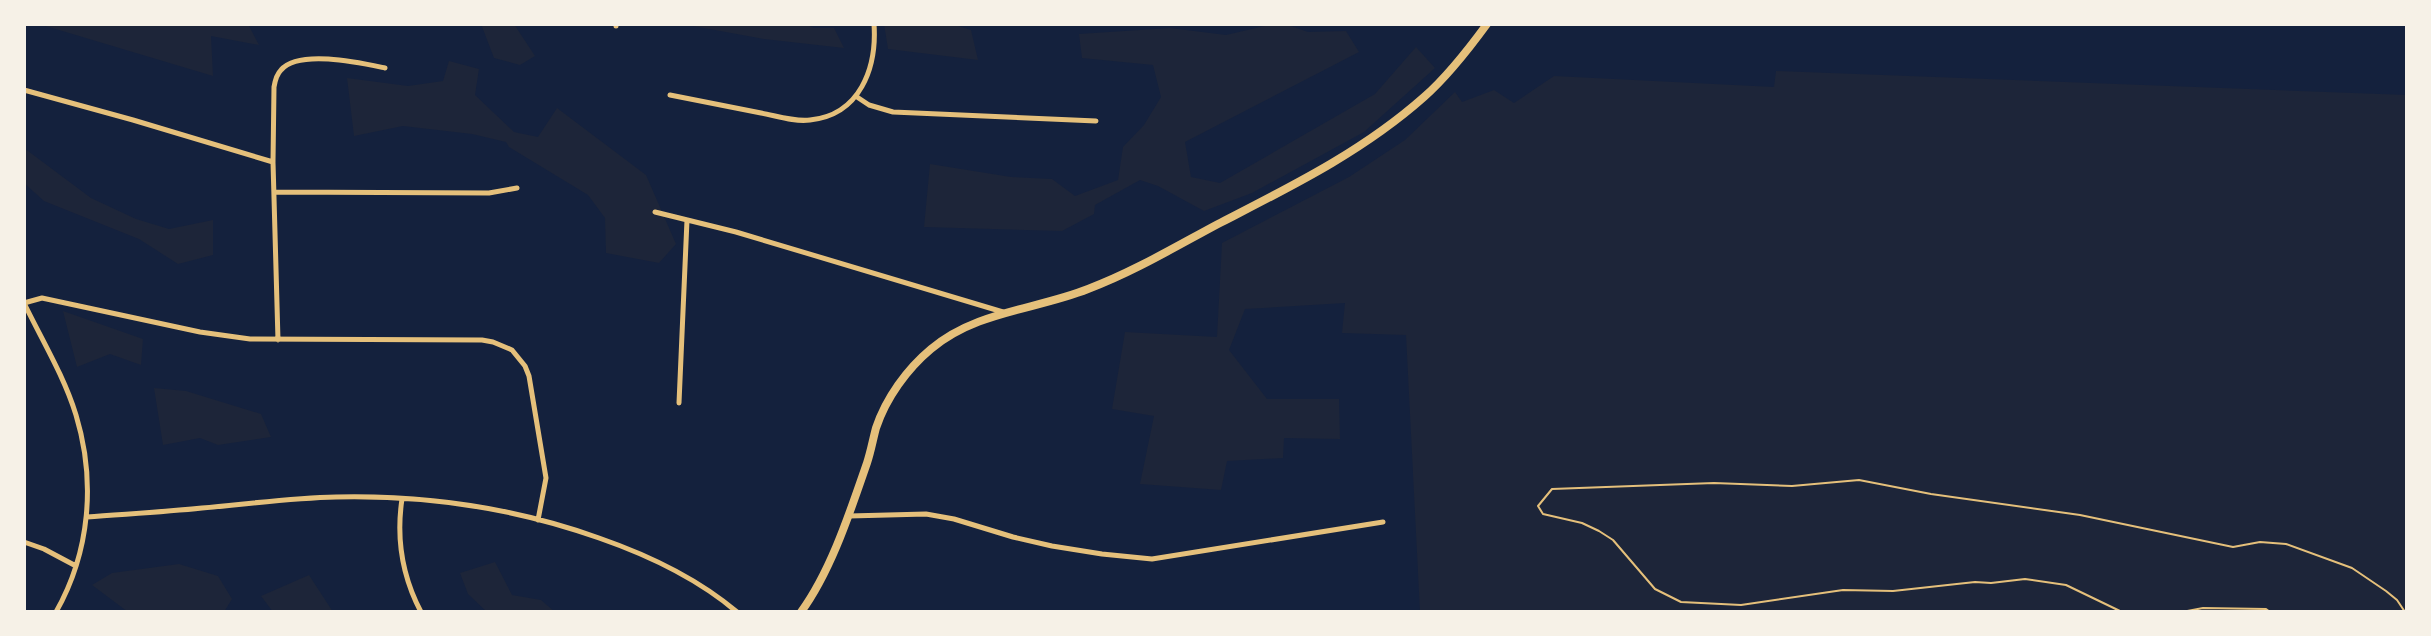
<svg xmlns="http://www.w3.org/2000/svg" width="2431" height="636" viewBox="0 0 2431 636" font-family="Mulish,sans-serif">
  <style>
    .green { fill: #1d2539 }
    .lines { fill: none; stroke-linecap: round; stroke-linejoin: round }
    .path { stroke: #e5c07b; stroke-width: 2 }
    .minor { stroke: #e5c07b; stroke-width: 5 }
    .secondary { stroke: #e5c07b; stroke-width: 8 }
  </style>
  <rect width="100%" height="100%" fill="#14213d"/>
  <path class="green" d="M39,24h209l11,21 -48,-9 2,40z
    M481,24h33l21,32 -15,9 -26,-7z
    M682,24h123l9,4h20l10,20 -80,-9z
    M884,24h68l19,6 7,30 -90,-11z
    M1273,24h12l23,8 38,-1 13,21 -174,90 6,35 29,6 155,-89 41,-47 19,21 -71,64 -112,61 -48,18 -46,-25 -18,-6 -45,25 -1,9 -32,17 -138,-4 6,-63 81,13 41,2 23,17 43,-16 5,-33 21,-22 17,-28 -8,-32 -71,-7 -3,-24 91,-6 56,7z
    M449,61l30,8 -4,26 39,37 24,5 19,-29 89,67 30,69 -17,19 -53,-10 -1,-35 -17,-23 -79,-48 -3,-5 -34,-8 -69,-8 -49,10 -7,-58 61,8 35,-5z
    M1776,71l631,24v517h-987l-14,-277 -64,-2 3,-30 -100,6 -16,41 38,49h72l1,40 -56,-1 -1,20 -56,3 -6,29 -81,-6 14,-68 -42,-7 13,-77 92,5 5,-94 127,-66 56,-37 50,-48 7,10 32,-12 20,13 40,-27 220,11z
    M24,148l67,50 45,21 33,10 44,-9v35l-35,9 -39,-25 -95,-38 -20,-18z
    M63,311l80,28 -2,26 -31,-11 -33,13z
    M154,388l32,3 75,23 10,23 -53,8 -18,-7 -37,7z
    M495,562l17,33 29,5 14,12h-68l-19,-18 -8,-21z
    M179,564l39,12 14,23 -8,13h-96l-36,-27 20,-12z
    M309,575l24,37h-60l-12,-16z"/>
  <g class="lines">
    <path class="path" d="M2122,612l-56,-27 -41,-6 -34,4 -16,-1 -82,9 -50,-1 -102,15 -60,-3 -26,-13 -42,-49 -14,-9 -17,-8 -39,-9 -5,-8 14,-17 162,-6 78,3 67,-6 72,14 149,21 153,32 27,-5 26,2 66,24 34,23 11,9 8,12
      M2182,612l21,-4 63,1 4,3"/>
    <path class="minor" d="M616,24v2
      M24,90l109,30 140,42
      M670,95c31,6 61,12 91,18 16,3 33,9 49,7 50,-5 67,-52 64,-96
      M857,97l12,8 24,7 203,9
      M274,192l215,1 28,-5
      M655,212l81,20 267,80
      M24,303l18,-5 158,34 50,7 232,1 11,2 19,8 13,16 4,10 17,102 -8,42
      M24,303c18,37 40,73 52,112 20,66 14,137 -20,197
      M278,340l-5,-178 1,-75c1,-6 3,-13 7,-17 18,-21 80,-7 104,-2
      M679,403l8,-183
      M402,499c-6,40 0,77 19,113
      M849,516l77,-2 28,5 59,18 39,9 50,8 50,5 231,-37
      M87,517c38,-3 77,-5 115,-9 45,-4 89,-10 134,-11 89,-2 179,11 263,41 49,17 98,40 138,74
      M24,542l20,7 32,17"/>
    <path class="secondary" d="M801,612c30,-41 49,-100 66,-149 4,-12 6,-24 9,-35 10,-30 31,-59 55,-79 45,-38 104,-39 157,-60 45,-17 87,-42 130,-65 72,-37 144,-72 206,-127 24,-21 44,-47 63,-73"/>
  </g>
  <rect width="2431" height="636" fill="none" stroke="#f6f1e7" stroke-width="52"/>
</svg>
